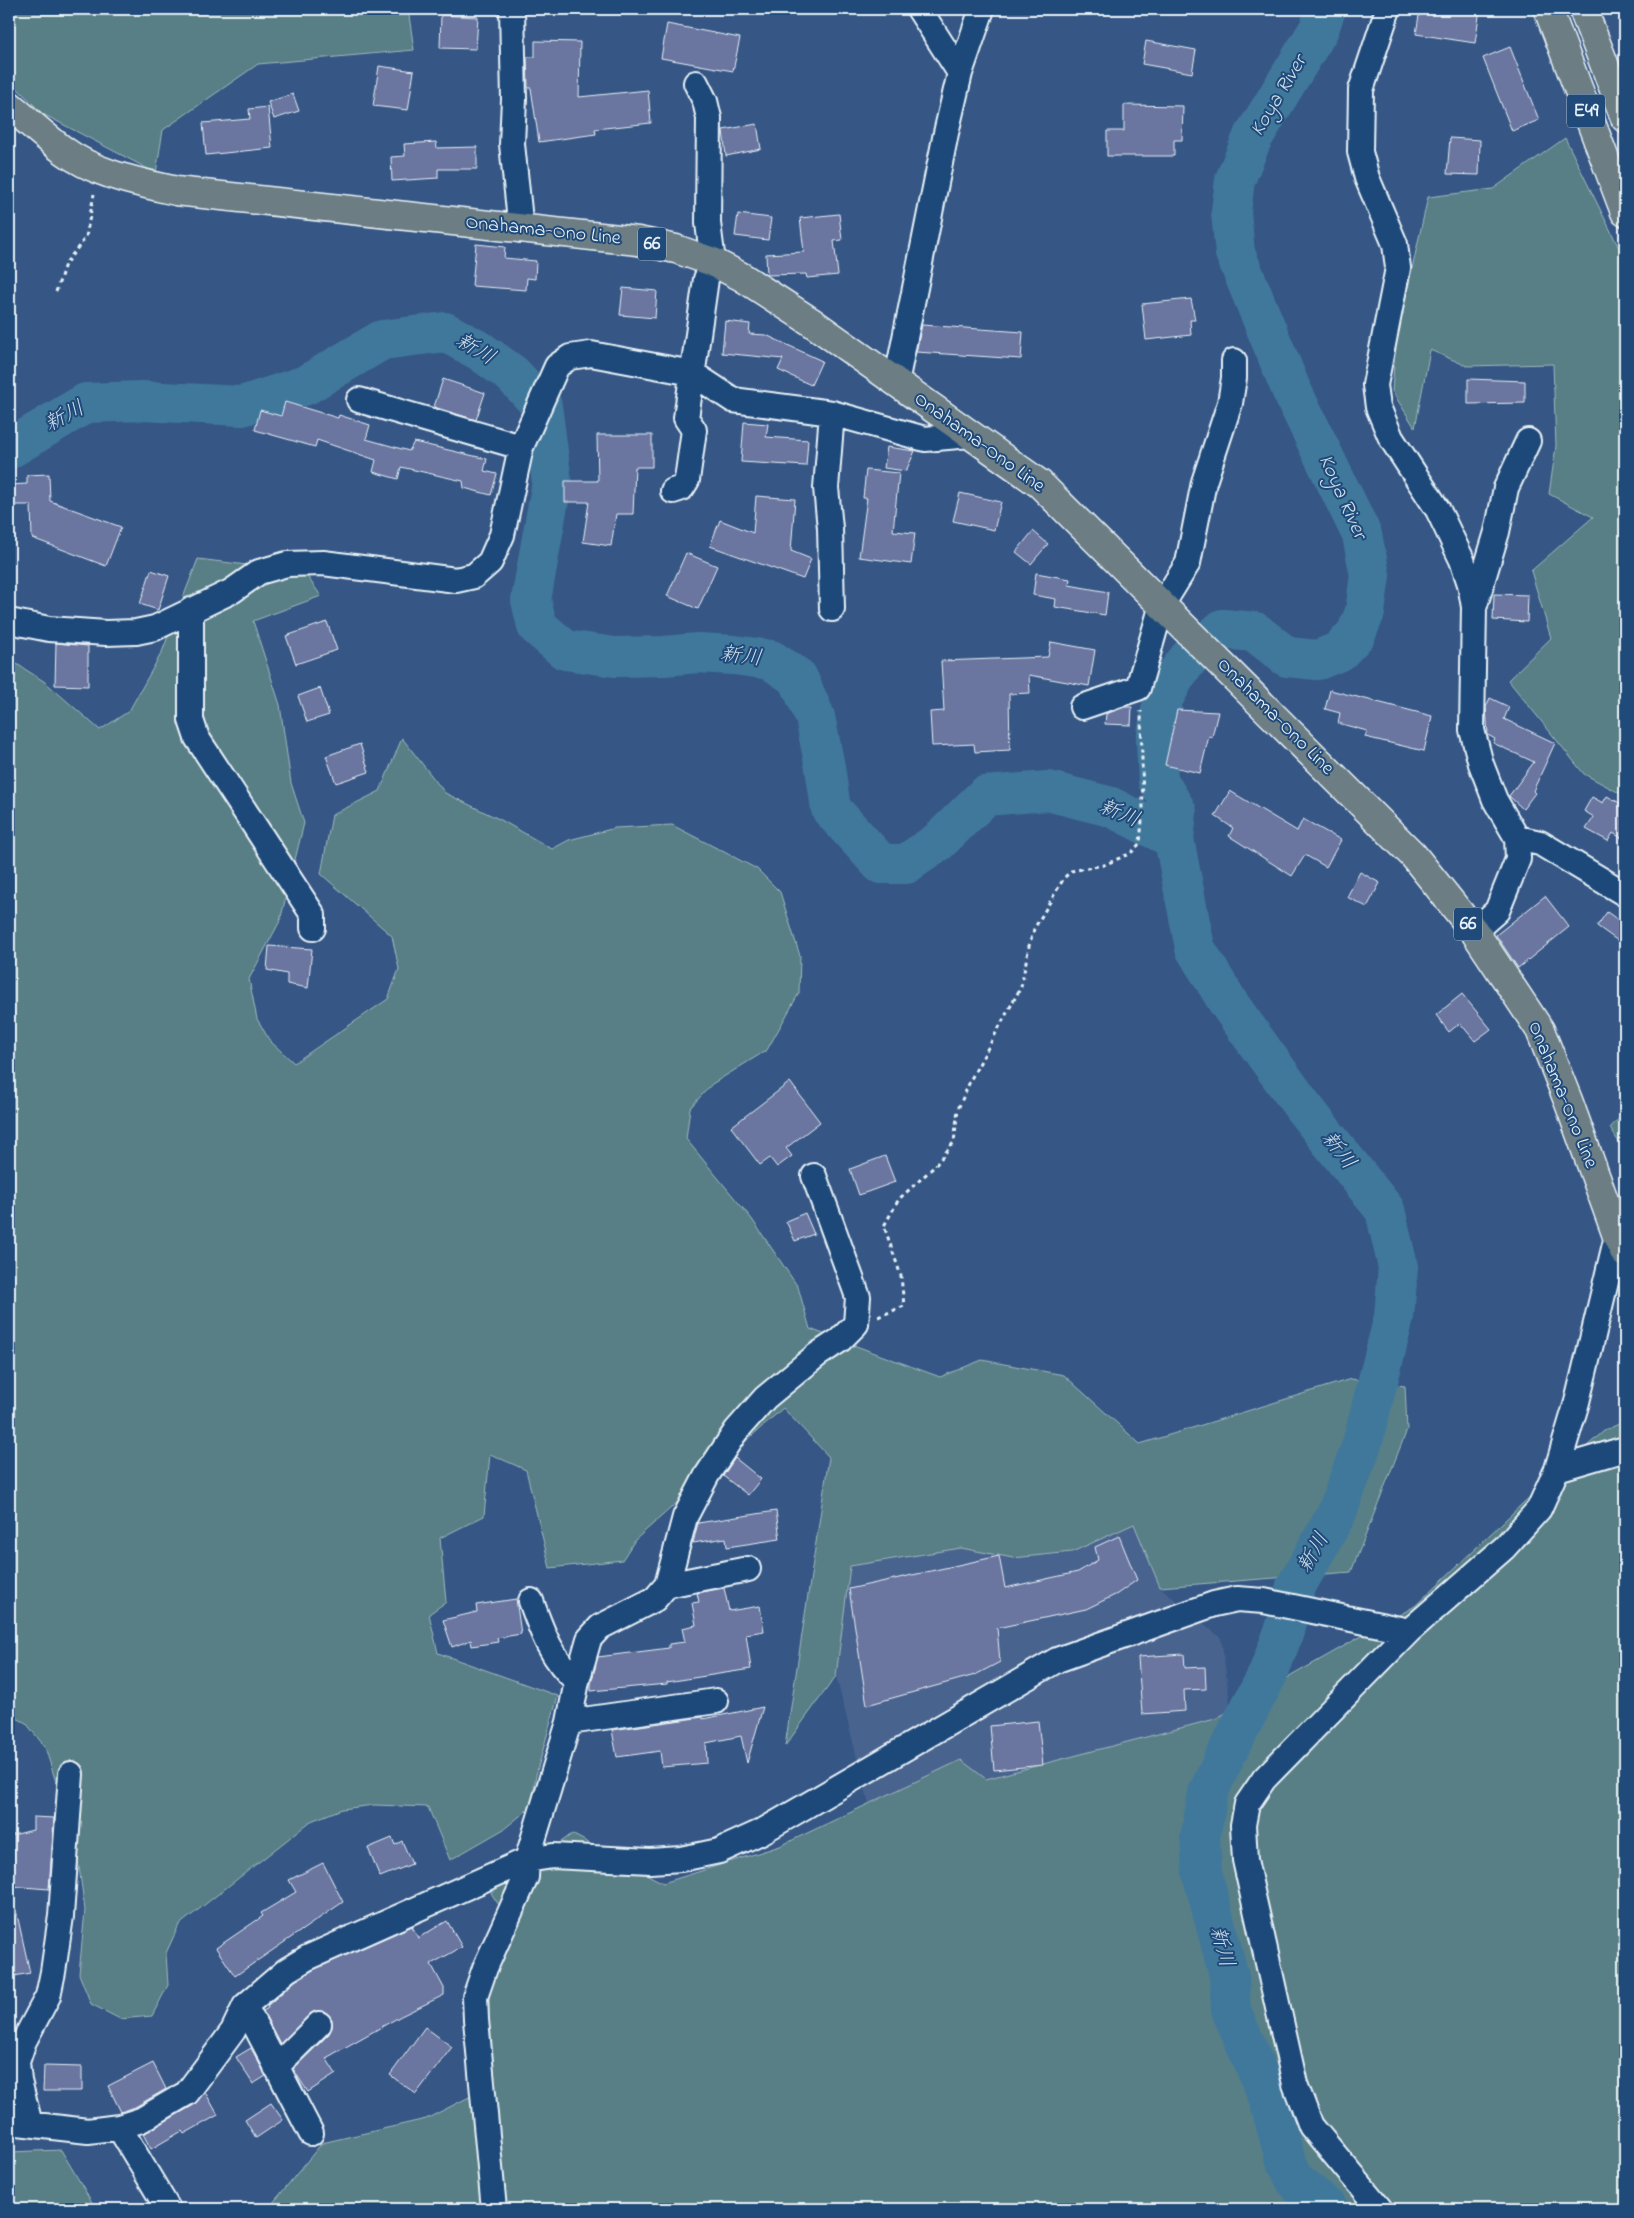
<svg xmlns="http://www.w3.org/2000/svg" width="1634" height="2218" viewBox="0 0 1634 2218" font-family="'Indie Flower','Klee One',sans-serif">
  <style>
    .built { fill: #49638f }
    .green { fill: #597f85; stroke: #a0b8be }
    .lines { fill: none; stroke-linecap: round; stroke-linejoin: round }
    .river { stroke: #41789c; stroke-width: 40 }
    .building { fill: #6b75a0; stroke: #e8f1f8 }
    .street-casing { stroke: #e8f1f8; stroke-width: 28 }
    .primary-casing { stroke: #e8f1f8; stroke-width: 31 }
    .highway-casing { stroke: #e8f1f8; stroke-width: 31 }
    .path { stroke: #e8f1f8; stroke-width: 3; stroke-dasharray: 4 4; stroke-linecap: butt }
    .street { stroke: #1f4a7a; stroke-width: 24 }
    .primary { stroke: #6c7e84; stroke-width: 28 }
    .highway { stroke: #6c7e84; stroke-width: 28 }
    .labels { text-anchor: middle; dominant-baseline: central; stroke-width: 4; stroke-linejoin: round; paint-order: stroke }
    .shield { fill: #1f4a7a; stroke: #acbfd2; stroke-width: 1 }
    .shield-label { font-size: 19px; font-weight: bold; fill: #e8f1f8 }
    .street-label { font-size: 20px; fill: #e8f1f8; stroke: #1f4a7a }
    .water-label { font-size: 21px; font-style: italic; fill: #cfdfea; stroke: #1f4a7a }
  </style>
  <rect width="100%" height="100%" fill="#365785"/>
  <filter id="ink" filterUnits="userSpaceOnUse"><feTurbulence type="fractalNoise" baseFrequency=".02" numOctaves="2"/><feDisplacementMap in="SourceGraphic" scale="10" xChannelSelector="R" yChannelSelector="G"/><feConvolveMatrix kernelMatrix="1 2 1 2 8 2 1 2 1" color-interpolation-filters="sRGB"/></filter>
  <g filter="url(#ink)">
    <path class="built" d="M1134,1524l26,63 61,51 10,72 -16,9 -229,60 -25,-19 -92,44 -33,-128 14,-110 111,-18 52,10 59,-6z"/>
    <path class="green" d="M9,9h399l6,41 -156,14 -95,66 -7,43 -113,-59 -34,-34z
      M1565,138l60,122v536l-41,-22 -76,-94 43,-42 -20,-67 62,-54 -44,-23 7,-48 -3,-82 -86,2 -37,-16 -15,78 -23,-37 4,-50 32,-144 65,-8z
      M198,559l106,13 17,24 -68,25 27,84 11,78 13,40 -24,98 -31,58 8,40 13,22 24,22 94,-64 11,-30 -7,-33 -71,-62 11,-59 48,-24 22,-53 43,55 56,27 51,29 17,-9 46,-12 57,-3 85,44 23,23 20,64 -1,37 -32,57 -55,34 -22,24 -4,31 65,79 47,69 12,42 130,48 42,-17 82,15 76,69 211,-65 54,7 2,44 -56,142 -191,15 -26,-63 -62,28 -59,6 -52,-10 -111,18 -14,110 -51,70 44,-289 -46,-49 -148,132 -13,20 -72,8 -24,-98 -36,-16 -6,62 -44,22 6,64 -17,12 9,39 120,43 -22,79 -5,32 -27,22 -54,31 -22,-53 -54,-2 -32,4 -31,12 -132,104 -13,28 2,32 -16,31 -32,3 -29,-15 -12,-30 6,-64 -9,-64 -31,-99 -19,-24 -17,-9v-1055l36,23 55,48 29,-19 33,-59z
      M1625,1112v40l-15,-24z
      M1625,1421v788h-1357l54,-66 104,-24 63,-32v-109l25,-50 -23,-35 81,-59 91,49 117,-37 181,-86 25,19 229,-60 200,-113 107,-102 82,-73z
      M61,2150l35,59h-87v-57z"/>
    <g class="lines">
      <path class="river" d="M1326,9l-7,20 -67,110 -17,41 -4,32 4,41 56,136 71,146 8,40 -5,37 -9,22 -16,17 -22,9 -31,-3 -32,-25 -32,-3 -34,29 -13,17 -13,24 -7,41 2,41 19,31 -3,27 21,109 34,56 75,104 81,102 13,57 -4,50 -32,127 -26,71 -40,71 -10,40 -18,48 -40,76 -20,43 -8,45 2,35 27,103 2,34 37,87 16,58 11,25 33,29
        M9,449l77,-46 56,-2 100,5 64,-21 76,-45 63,-8 35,19 32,23 30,32 10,76 -21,118 6,26 28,24 50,7 49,-1 34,-3 36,2 37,5 27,18 17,39 10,50 6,42 50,55h25l32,-22 47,-46 63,-5 63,16 63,32"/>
    </g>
    <path class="building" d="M1420,9h60l-5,34 -59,-9z
      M441,15l37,2 -2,32 -36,-1z
      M667,24l73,14 -7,33 -72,-13z
      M535,41l45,1 -1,55 69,-7 3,33 -56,6 1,5 -57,8 -8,-54h-3l-1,-31h8z
      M1146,41l50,9 -4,23 -50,-9z
      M1510,47l29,73 -27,11 -29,-73z
      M379,66l35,5 -6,39 -35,-4z
      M293,94l6,17 -25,8 -6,-17z
      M1124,105l59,1 -1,34h-8v16h-67v-25h17z
      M268,107l4,41 -66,7 -3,-32 47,-4 -1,-10z
      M757,124l4,25 -35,7 -3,-26z
      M1450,138l30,2 -1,35 -32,-1z
      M436,142l1,6 40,-1v22h-39v9l-46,3 -1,-24 14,-1 -1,-12z
      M738,214l33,4 -3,22 -33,-4z
      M839,214l3,26 -8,1 4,34 -31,3 -1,-4 -39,1 -1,-21 38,-2 -4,-34z
      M476,244l29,3 -1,11 32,3 -1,18 -8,-1 -1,12 -54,-4z
      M623,288l34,3 -2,27 -35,-3z
      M1191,299l4,21h-5l1,15 -45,5 -4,-36z
      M725,321l25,3 -1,10 17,1 56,26 -11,24 -33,-15 5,-11 -61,-6z
      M922,325l101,7 -2,27 -105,-7z
      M443,379l42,14 -9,27 -42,-13z
      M1468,379l57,2v22l-57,1z
      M285,402l53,16 1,-3 31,10 -4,14 43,12 5,-9 73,17 -3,12 13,3 -6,21 -27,-7 -1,-7 -62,-14 -3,12 -25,-7 3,-12 -59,-20 -2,7 -60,-17 5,-20 21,6z
      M744,422l24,2 -2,13 42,3 -2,26 -65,-4z
      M597,435h55v32h-17l-2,47h-17l-5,32 -28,-4 6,-40h-24v-21h33z
      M887,447l28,4 -9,20 -22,-3z
      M866,470l33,3 -6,58 22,2 -4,31 -52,-7 8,-59h-4z
      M49,474l1,27 71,26 -15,39 -74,-28 -1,-33h-22v-20l18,-1v-9z
      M960,493l41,9 -7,28 -41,-9z
      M756,496l39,3 -4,52 20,8 -8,20 -93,-33 10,-26 33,13z
      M1033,531l15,13 -17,20 -15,-12z
      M686,553l31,13 -19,43 -31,-13z
      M151,570l18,6 -11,34 -18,-6z
      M1036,573l34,6 -1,6 39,7 -3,23 -50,-8 1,-8 -23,-4z
      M1494,594l34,1 -1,27 -34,-2z
      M327,622l10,28 -41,14 -10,-28z
      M1051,642l44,8 -6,36 -60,-11 1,18 -21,1 1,56 -35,2 -1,-8 -42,2 -2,-34 14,-1 -3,-50 107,-4z
      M56,643l32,3v40l-33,-1z
      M320,688l9,27 -22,7 -9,-26z
      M1330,690l102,26 -8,35 -59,-14 2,-6 -29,-8 2,-10 -15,-4z
      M1490,698l19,9 -5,12 51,24 -22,48 2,2 -12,16 -14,-13 25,-34 -41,-19 2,-4 -7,-4 -2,-28z
      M1125,707h7l-1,18 -26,-1 1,-10z
      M1177,710l41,2 -6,25 -3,-1 -9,37 -35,-8z
      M360,744l9,28 -33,11 -10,-27z
      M1230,791l67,40 6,-12 38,21 -15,27 -21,-12 -13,21 -63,-40 4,-8 -18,-12z
      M1607,796l18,10v34l-12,-7 -5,8 -22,-12 8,-12 -10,-6 8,-14 11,6z
      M1360,872l20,11 -13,24 -20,-10z
      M1545,896l24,31 -51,41 -22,-33z
      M1607,912l18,13v21l-28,-20z
      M269,946l43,3 -4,39 -21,-4v-10l-20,-4z
      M1462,994l29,35 -16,12 -15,-18 -11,9 -13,-17z
      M790,1082l30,40 -34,26 6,8 -15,11 -7,-9 -10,7 -29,-38z
      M885,1156l10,26 -36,13 -9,-26z
      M805,1213l9,21 -19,7 -9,-20z
      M735,1458l26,21 -13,16 -25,-19z
      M776,1511l4,28 -53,8 -1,-9 -33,5 5,-20z
      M1119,1536l18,44 -20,14 -31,15 -89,19 3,34 -25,13 -108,30 -18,-116 150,-33 6,32 73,-16 20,-12 -3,-13z
      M724,1588l5,23 31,-5 4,25 -18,3 5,35 -84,13v2l-76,7v-7l7,-27 71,-9v-4l16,-2 -3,-14 14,-3 -4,-22 7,-1 -2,-9z
      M516,1599l5,35 -24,4 1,4 -26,4 -1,-6 -19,7 -9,-27 34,-8 -1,-7z
      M1184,1654l1,14 20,-1 1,22 -22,1 1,21 -43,3 -4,-57z
      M763,1707l-16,56 -6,-27 -35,7 1,20 -45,4 -2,-16 -43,6 -5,-27 91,-13v2z
      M1038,1721l5,44 -49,5 -4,-44z
      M33,1817l21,1 -5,71 -40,-3v-50l24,-6z
      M392,1838l3,7 7,-4 10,23 -32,13 -12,-29z
      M323,1863l20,39 -108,74 -19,-28 47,-32 -2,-3 35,-21 -7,-12z
      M16,1910l14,63 -21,4v-66z
      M447,1921l15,26 -31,17 13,24v7l-43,21 -75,42 10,16 -28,18 -15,-23 36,-35 3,-7v-7l-3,-5 -6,-4h-8l-35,33 -17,-33 5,-3 -1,-2 28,-25 18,-11 99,-44 6,12z
      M425,2027l27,20 -36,47 -26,-19z
      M251,2048l15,28 -13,8 -17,-27z
      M153,2063l13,26 -31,18 -14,5 -13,-26z
      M44,2066l38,1v24h-39z
      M205,2092l13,23 -34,19 -2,-3 -31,18 -8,-15 51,-29z
      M271,2103l12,17 -27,18 -11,-18z"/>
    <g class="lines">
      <g class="street-casing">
        <path id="street" d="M512,9l2,90 -2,45 9,86
          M919,9l41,64
          M1388,9l-27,81 -1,62 7,26 28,66 3,24 -23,117 3,22 13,31 47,72 24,50 8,24 4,23 -2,123 9,34 14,36 22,38 1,21 -21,52 -23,20
          M896,383l50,-250 14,-60 22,-64
          M359,400l162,47
          M832,413l93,26 45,-4
          M673,491l9,-3 5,-8 7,-50 -8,-12 20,-139 7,-17 -5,-39 1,-105 -4,-17 -9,-18
          M1475,605l22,-73 9,-44 22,-47
          M191,610v110l6,18 116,177v13
          M9,621l40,8 57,4 30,-1 19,-4 77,-37 27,-19 28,-8 36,-1 133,17 18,-4 16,-14 12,-27 19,-88 36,-81 13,-9 21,-3 101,19 41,27 99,13 -6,75 4,40 2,81
          M1082,707l56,-19 24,-83 26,-42 16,-81 26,-79 4,-25v-17
          M1517,838l23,5 85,51
          M1557,1469l68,-20
          M667,1585l81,-16
          M531,1601c11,31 21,59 46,80
          M569,1722l147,-21
          M245,2006l66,127
          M276,2067l43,-43
          M9,2122l79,9 31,-4 22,-7 46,-27 46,-62 12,-25 42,-36 20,-12 220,-98 26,-4 97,5 31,-2 38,-8 42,-19 296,-172 157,-56 23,-5 27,2 145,30
          M30,2124l-11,-43 -2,-19 7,-21 24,-45 5,-24 8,-56 10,-142
          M119,2127l49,82
          M494,2209l-18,-189 -1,-23 10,-29 41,-91 1,-17 42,-138 8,-41 12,-42 11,-12 55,-28 12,-14 18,-68 22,-42 29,-44 29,-33 52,-43 23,-15 16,-16 2,-27 -44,-121
          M1380,2209l-69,-83 -16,-42 -50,-224 -2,-35 4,-21 17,-25 145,-148 95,-83 35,-39 18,-40 20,-67 40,-166"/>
      </g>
      <g class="primary-casing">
        <path id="primary" d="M9,105c18,15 35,31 54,45 32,24 74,32 113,41l462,50 38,8 37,13 29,15 68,44 230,163 373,371 61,76 66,99 29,73 48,133 8,17"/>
      </g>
      <g class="highway-casing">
        <path id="highway" d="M1548,9l77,203
          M1583,9l42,109"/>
      </g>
      <path class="path" d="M56,292l9,-28 21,-27 8,-43
        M878,1317l26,-11 -3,-30 -17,-50 15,-27 36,-33 19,-24 4,-33 13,-30 50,-92 8,-41 5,-17 30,-51 7,-7 33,-6 27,-12 9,-10 3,-34 -2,-98"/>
      <use href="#street" class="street"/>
      <use href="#primary" class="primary"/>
      <use href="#highway" class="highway"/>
    </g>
  </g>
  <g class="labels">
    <g class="shield">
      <rect x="1567" y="94.5" width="38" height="33" rx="4"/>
      <rect x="638" y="227.5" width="28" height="33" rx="4"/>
      <rect x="1454" y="907.5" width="28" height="33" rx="4"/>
    </g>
    <g class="shield-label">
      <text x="1586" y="111">E49</text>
      <text x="652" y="244">66</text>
      <text x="1468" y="924">66</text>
    </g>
    <g class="street-label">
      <text transform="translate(543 231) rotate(6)">Onahama-Ono Line</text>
      <text transform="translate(979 443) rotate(36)">Onahama-Ono Line</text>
      <text transform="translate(1275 717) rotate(45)">Onahama-Ono Line</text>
      <text transform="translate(1562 1095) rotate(68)">Onahama-Ono Line</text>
    </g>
    <g class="water-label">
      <text transform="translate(1279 96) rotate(-59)">Koya River</text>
      <text transform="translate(475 350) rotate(31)">新川</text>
      <text transform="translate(65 417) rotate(-28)">新川</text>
      <text transform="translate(1342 497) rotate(66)">Koya River</text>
      <text transform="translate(741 657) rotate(7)">新川</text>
      <text transform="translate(1119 814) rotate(22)">新川</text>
      <text transform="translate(1338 1151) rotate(52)">新川</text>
      <text transform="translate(1314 1553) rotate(-60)">新川</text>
      <text transform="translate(1221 1947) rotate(75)">新川</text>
    </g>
  </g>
  <rect width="1634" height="2218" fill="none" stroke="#1f4a7a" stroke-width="30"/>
  <rect x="15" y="15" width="1604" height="2188" fill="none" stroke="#e8f1f8" stroke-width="2" filter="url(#ink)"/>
</svg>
